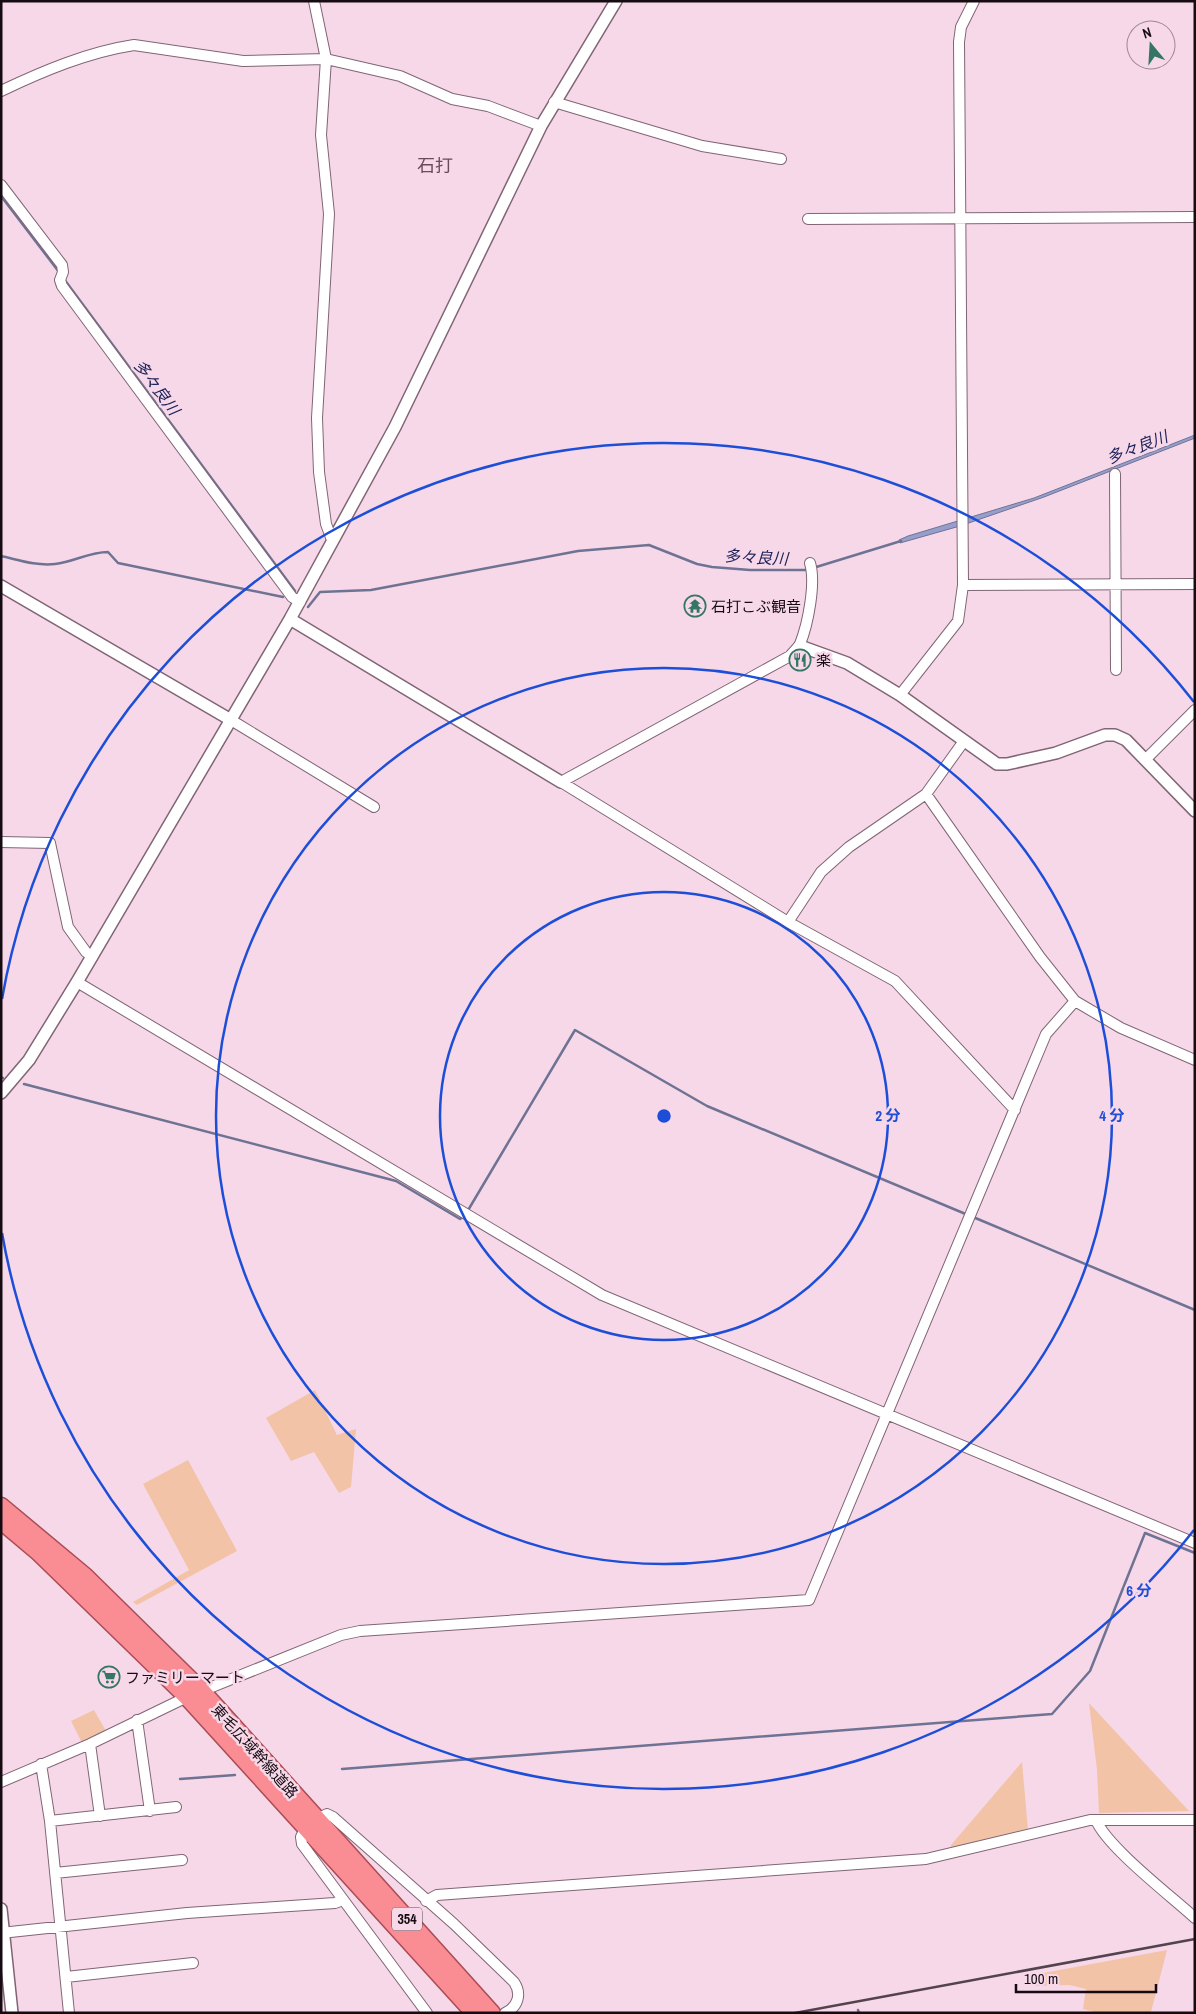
<svg xmlns="http://www.w3.org/2000/svg" width="1196" height="2014" viewBox="0 0 1196 2014" font-family="'Archivo Narrow','Noto Sans JP',sans-serif">
  <style>
    .green { fill: #f2c3a7 }
    .water { fill: #969fcb; stroke: #6f7393 }
    .lines { fill: none; stroke-linecap: round; stroke-linejoin: round }
    .stream { stroke: #6f7393; stroke-width: 2.5 }
    .minor-casing { stroke: #806574; stroke-width: 12 }
    .tertiary-casing { stroke: #806574; stroke-width: 14 }
    .trunk-casing { stroke: #a94c55; stroke-width: 19 }
    .minor { stroke: #fff; stroke-width: 10 }
    .tertiary { stroke: #fff; stroke-width: 11 }
    .trunk { stroke: #fa8c94; stroke-width: 16 }
    .rail { stroke: #52434c; stroke-width: 2.5 }
    .ring { fill: none; stroke: #1d4ed8; stroke-width: 2.5 }
    .labels { text-anchor: middle; dominant-baseline: central; stroke-width: 5; stroke-linejoin: round; paint-order: stroke }
    .shield { fill: #f7d8e9; stroke: #594852; stroke-width: 1 }
    .shield-label { font-size: 14px; font-weight: bold; fill: #150b11 }
    .poi-label { font-size: 15px; fill: #150b11; stroke: #f7d8e9; text-anchor: start }
    .street-label { font-size: 15px; fill: #150b11; stroke: #f7d8e9 }
    .water-label { font-size: 16px; font-style: italic; fill: #20245a; stroke: #f7d8e9 }
    .quarter-label { font-size: 18px; fill: #674d5c; stroke: #f7d8e9 }
    .centre { fill: #1d4ed8; stroke: #f7d8e9; stroke-width: 2.5 }
    .ring-label { font-size: 15px; text-anchor: middle; font-weight: bold; fill: #1d4ed8; stroke: #f7d8e9; stroke-width: 5; stroke-linejoin: round; paint-order: stroke }
  </style>
  <rect width="100%" height="100%" fill="#f7d8e9"/>
  <path class="green" d="M315,1390l22,45 19,-6 -5,58 -12,6 -25,-41 -23,9 -25,-43z
    M188,1460l49,91 -100,54 -4,-3 56,-32 -46,-86z
    M1089,1703l100,108 -90,2 -2,-43z
    M94,1710l12,21 -24,12 -11,-22z
    M1022,1762l6,68 -77,20v-5z
    M1167,1950l-16,62 2,1h-53l-17,-4 3,-20 -17,-4 -34,1 -8,-10z"/>
  <path class="water" d="M1195,435v3l-151,59 -84,29 -60,17 -1,-3 9,-4 126,-38z"/>
  <g class="lines">
    <path class="stream" d="M1,196l58,76
      M64,279l231,312
      M1,556c18,4 35,10 54,8 19,-2 34,-12 53,-12l10,11 165,34
      M813,568l88,-27
      M308,607l12,-15 51,-2 207,-39 71,-6 48,19 15,3 38,3h58
      M1,1077l2,1
      M24,1084l372,97 64,38 4,-3
      M467,1212l108,-182 132,76 261,109
      M973,1217l222,93
      M342,1769l710,-55 38,-43 55,-138 50,20
      M180,1779l55,-4
      M858,2010l1,3"/>
    <g class="minor-casing">
      <path id="minor" d="M314,1l12,58 -5,76 8,79 -12,204 2,54 7,52 6,16
        M1,91c42,-20 87,-39 133,-46l109,16 83,-2 74,17 52,23 36,7 53,20
        M554,102l148,44 79,13
        M1,185l61,80 1,7 -3,8 2,6 230,311 8,5
        M808,219l387,-2
        M1115,474l1,196
        M810,563c6,20 -2,61 -10,81 -2,4 -7,8 -10,12l-229,126 227,140 107,59 120,129
        M963,585l232,-1
        M900,695l58,-74 5,-36 -4,-543 2,-15 13,-26
        M231,720l143,87
        M1146,759l49,-49
        M926,794l114,163 35,44 46,27 74,32
        M1,842l49,1 18,84 18,25 6,5
        M788,922l33,-50 28,-25 77,-53 38,-53
        M77,982l525,313 593,248
        M137,1720l13,91
        M90,1744l10,72
        M41,1764l9,57 19,192
        M1,1782l89,-38 97,-47 154,-62 19,-4 449,-31 237,-566 29,-33
        M317,1819l10,-5 6,3 121,107 60,58c8,12 4,25 -9,31
        M1096,1820c11,27 75,76 99,98
        M50,1821l126,-14
        M306,1827l-5,10 1,7 125,169
        M55,1873l127,-13
        M426,1901l11,-6 41,-3 448,-33 164,-39h105
        M1,1933l186,-20 148,-10 8,-3
        M66,1977l127,-14"/>
    </g>
    <g class="tertiary-casing">
      <path id="tertiary" d="M1,586l230,134
        M290,619l271,163
        M800,646l47,17 53,32 97,69h10l49,-11 49,-18h10l11,5 69,71
        M1,1093l28,-33 48,-78 213,-363 105,-192 146,-301 75,-125
        M1,1909l11,104"/>
    </g>
    <g class="trunk-casing">
      <path id="trunk" d="M1,1506l84,70 117,115 290,322
        M1,1521l37,31 149,145 287,316"/>
    </g>
    <use href="#minor" class="minor"/>
    <use href="#tertiary" class="tertiary"/>
    <use href="#trunk" class="trunk"/>
    <path class="rail" d="M795,2013l400,-74"/>
  </g>
  <g class="ring">
    <circle cx="664" cy="1116" r="224"/>
    <circle cx="664" cy="1116" r="448"/>
    <path d="M1194 1530A672 672 0 0 1 2 1233M2 999A672 672 0 0 1 1194 702"/>
  </g>
  <defs>
    <g id="temple-ring" transform="scale(1.125)"><circle r="9.5" fill="#f7d8e9" stroke="#357564" stroke-width="1.5"/><path d="M0-6L5-2H3V0L6.5 2.5H4V6H1.5V3h-3V6H-4V2.5H-6.5L-3 0V-2H-5Z" fill="#357564"/></g>
    <g id="restaurant-ring" transform="scale(1.125)"><circle r="9.5" fill="#f7d8e9" stroke="#357564" stroke-width="1.5"/><path d="M-5-6h1v4h1v-4h1v4h1v-4h1v5L-1.5 .5V6h-2V.5L-5-1ZM5-6V6H3V1.5H1.5Q1.5-4 5-6Z" fill="#357564"/></g>
    <g id="supermarket-ring" transform="scale(1.125)"><circle r="9.5" fill="#f7d8e9" stroke="#357564" stroke-width="1.5"/><path d="M-6-5.5h2.5l.6 2H6L4.5 2H-2.5L-4.4-4H-6ZM-1.5 3.2a1.3 1.3 0 1 0 .1 0ZM3 3.2a1.3 1.3 0 1 0 .1 0Z" fill="#357564"/></g>
  </defs>
  <g fill-rule="evenodd">
    <use href="#temple-ring" x="695" y="606"/>
    <use href="#restaurant-ring" x="800" y="660"/>
    <use href="#supermarket-ring" x="109" y="1677"/>
  </g>
  <g class="labels">
    <rect class="shield" x="392" y="1907.5" width="30" height="23" rx="4"/>
    <g class="shield-label">
      <text x="407" y="1919">354</text>
    </g>
    <g class="poi-label">
      <text x="711" y="606">石打こぶ観音</text>
      <text x="816" y="660">楽</text>
      <text x="125" y="1677">ファミリーマート</text>
    </g>
    <g class="street-label">
      <text transform="translate(255 1751) rotate(48)">東毛広域幹線道路</text>
    </g>
    <g class="water-label">
      <text transform="translate(157 387) rotate(53)">多々良川</text>
      <text transform="translate(1137 447) rotate(-21)">多々良川</text>
      <text transform="translate(756 557) rotate(3)">多々良川</text>
    </g>
    <g class="quarter-label">
      <text x="435" y="165">石打</text>
    </g>
  </g>
  <circle cx="664" cy="1116" r="8" class="centre"/>
  <g class="ring-label">
    <text x="888" y="1121">2 分</text>
    <text x="1112" y="1121">4 分</text>
    <text x="1139" y="1596">6 分</text>
  </g>
  <rect width="1196" height="2014" fill="none" stroke="#150b11" stroke-width="5"/>
  <g transform="translate(1151 45) rotate(342)"><circle r="24" fill="#f7d8e9" stroke="#9d8693"/>
  <path d="M0-4L9 19L0 12L-9 19Z" fill="#357564"/>
  <text y="-8" font-size="14" font-weight="bold" text-anchor="middle" fill="#150b11">N</text>
  </g>
  <path d="M1016 1984v8h140v-8" fill="none" stroke="#150b11" stroke-width="2.5"/>
  <text x="1024" y="1984" font-size="15" fill="#150b11" stroke="#f7d8e9" stroke-width="4" paint-order="stroke">100 m</text>
</svg>
